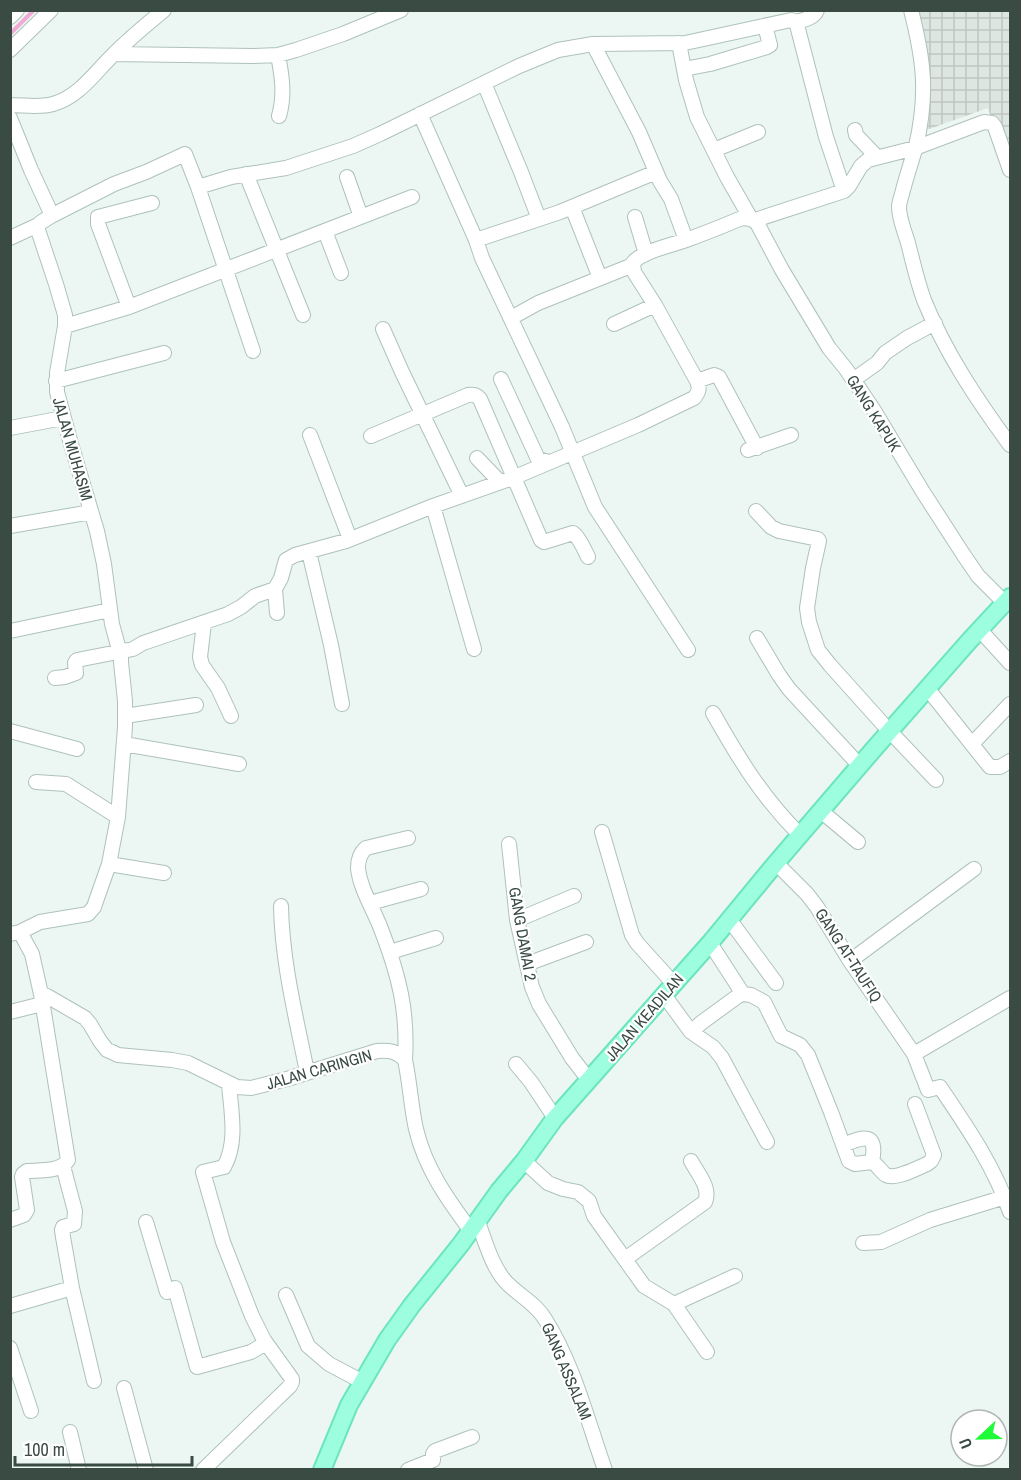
<svg xmlns="http://www.w3.org/2000/svg" width="1021" height="1480" viewBox="0 0 1021 1480" font-family="'Archivo Narrow',sans-serif">
  <style>
    .industrial { fill: url(#industrial-grid) }
    .lines { fill: none; stroke-linecap: round; stroke-linejoin: round }
    .stream { stroke: #f1a9d6; stroke-width: 4 }
    .minor-casing { stroke: #aec2ba; stroke-width: 16 }
    .major-casing { stroke: #6ae5bc; stroke-width: 20 }
    .minor { stroke: #fff; stroke-width: 14 }
    .major { stroke: #9cfedf; stroke-width: 16 }
    .labels { text-anchor: middle; dominant-baseline: central; stroke-width: 4.5; stroke-linejoin: round; paint-order: stroke }
    .street-label { font-size: 16px; fill: #394b43; stroke: #fff }
  </style>
  <defs>
    <pattern id="industrial-grid" width="8" height="8" patternUnits="userSpaceOnUse" patternTransform="scale(1.5)"><rect width="8" height="8" fill="#dde6e1"/><path d="M0 4h8M4 0v8" fill="none" stroke="#bec7c2"/></pattern>
  </defs>
  <rect width="100%" height="100%" fill="#ecf6f2"/>
  <path class="industrial" d="M908,11h102v170l-22,-73 -70,25v-61z"/>
  <g class="lines">
    <path class="stream" d="M10,34l24,-24"/>
    <g class="minor-casing">
      <path id="minor" d="M911,10c13,51 17,84 5,136 -4,14 -9,29 -13,44 -1,5 -4,12 -4,17 0,12 6,25 9,36 5,19 9,38 16,57 21,52 53,100 86,145
        M10,17l7,-7
        M796,22c8,-2 18,-4 21,-12
        M679,43l7,37 11,37 30,60 24,42 6,4 25,47 47,78 17,21 29,43 48,80 40,62 15,22 27,27
        M593,44l46,88 21,49 11,18 15,41
        M10,50l41,-40
        M114,54l139,2 25,-1 18,-5 47,-16 58,-24
        M278,55c4,21 7,40 1,61
        M684,69l26,-5 57,-17 3,-2 -5,-19
        M484,83l37,89 18,47
        M10,105c14,0 29,3 43,-1 26,-7 42,-32 61,-50 16,-16 33,-30 50,-44
        M420,114l56,126 6,18 80,169 33,80 93,143
        M10,118l21,52 19,41 1,5 -11,7 -3,4 19,57 9,31v11l-8,47v19l14,52 26,87 7,33 8,60 9,33v5l4,39v26l-7,90 -9,47 -13,37 -2,6 -6,7 -48,8 -20,10 -10,2
        M855,130l1,5 21,22
        M714,150l44,-18
        M246,174l57,141
        M347,177l14,40
        M198,187l33,-10 55,-9 67,-22 27,-12 139,-68 39,-16 35,-6 92,-1 106,-23 3,1 3,4 29,112 18,54
        M572,207l28,71
        M51,216l63,-32 32,-12 39,-18 13,33 55,164
        M635,217l11,37
        M755,220l89,-29 5,-5 12,-20 7,-6 47,-12 69,-26 8,1 3,4 15,43
        M325,231l16,42
        M10,238l28,-13
        M476,240l84,-28 96,-40
        M129,307l-31,-83v-7l54,-14
        M511,318l27,-15 95,-38
        M614,324l41,-19
        M65,326l64,-19 283,-110
        M383,329l19,43 60,124
        M501,379l37,80 11,3
        M853,380l24,-17 8,-10 22,-15 28,-15
        M56,381l108,-28
        M697,381l17,-6 5,2 38,71
        M10,428l53,-10
        M310,435l40,104
        M371,436l97,-41c6,-1 8,0 12,4l61,141 3,2 29,-9c7,5 11,16 15,24
        M748,450l43,-15
        M477,458l23,24
        M433,506l41,143
        M756,511l15,16 8,4 39,8 1,2 -6,27 -6,40 2,14 9,28 12,15 52,58 54,57
        M10,526l81,-14
        M309,552l22,93 11,59
        M275,589l2,24
        M204,623l-4,34 2,8 16,23 13,28
        M980,630l30,33
        M10,631l100,-21
        M757,638l22,37 10,14 71,77
        M55,678l10,-1 11,-4 -1,-10 2,-3 56,-11 10,-6 85,-29 13,-7 14,-11 20,-7 6,-11 5,-18 9,-5 51,-14 87,-35 82,-29 123,-52 56,-27c5,-6 6,-10 3,-17l-42,-76 -21,-33 -1,-9c8,-12 41,-18 56,-24 16,-6 32,-12 48,-19l6,-2 8,1
        M927,688l63,79h10l10,-6
        M713,713c26,46 49,84 87,122
        M125,716l71,-11
        M10,731l67,18
        M124,744l115,20
        M972,744l38,-40
        M36,782l30,2 52,33
        M821,811l37,31
        M602,832l30,103 5,8 37,41
        M509,844l8,76 15,67 7,17 33,54 17,22
        M776,863l31,31 10,13 33,54 64,93 14,36 12,-3c27,40 54,79 70,125
        M109,864l55,9
        M370,903l51,-14
        M281,906c1,56 15,111 26,166
        M729,919l47,64
        M517,920l57,-24
        M20,932l12,22 9,40 6,2 38,22 5,6 10,17 7,9 5,2 6,3 54,5 16,3 49,24 14,1 36,-9 90,-28c12,-1 20,0 28,9 5,23 6,47 11,69 9,39 32,71 55,102
        M710,943l33,51
        M390,952l46,-14
        M850,961l124,-92
        M527,964l59,-22
        M664,995l27,37 22,15 9,11 45,84
        M10,1012l32,-8
        M691,1032l10,-9 37,-27 5,-2 8,1 13,7 17,34 19,9 8,10 23,57 18,49 6,3 17,-2c6,3 9,10 14,13 10,5 31,-7 41,-11l4,-3 3,-6 -19,-51
        M914,1054l96,-56
        M405,1060c3,-49 -6,-85 -24,-131 -7,-19 -21,-40 -23,-61 0,-8 2,-15 8,-20l42,-10
        M516,1064l15,18 24,36
        M843,1145c21,-9 35,-13 29,17
        M524,1161l24,22 15,6 15,3 11,9 5,15 50,70 30,18 33,48
        M63,1166l12,45 -1,13 -11,3 -1,3 1,7 9,51 22,93
        M10,1220l14,-5 3,-5 -5,-33 1,-3 4,-3c13,-1 34,1 41,-11l-27,-166
        M146,1222l21,70 8,-4 22,79 54,-15 15,-9
        M478,1222c7,19 15,48 30,62 12,12 28,20 37,35 29,46 42,100 60,151
        M863,1243l18,-1 49,-22 75,-23
        M625,1259l80,-57c6,-14 -7,-28 -14,-41
        M286,1295l22,51 21,18 34,18
        M674,1304l61,-28
        M10,1306l62,-18
        M10,1348l21,63
        M124,1388l22,82
        M70,1432l9,38
        M203,1470l87,-84 2,-4v-3l-28,-39 -12,-24 -29,-74 -20,-70 21,-5c14,-25 7,-56 5,-83
        M408,1470l25,-10v-6l2,-3 37,-14"/>
    </g>
    <g class="major-casing">
      <path id="major" d="M322,1470l27,-65 38,-65 25,-35 49,-61 38,-53 25,-30 31,-43 155,-175 66,-80 97,-113 97,-110 40,-43"/>
    </g>
    <use href="#minor" class="minor"/>
    <use href="#major" class="major"/>
  </g>
  <g class="labels">
    <g class="street-label">
      <text transform="translate(874 413) rotate(58)">GANG KAPUK</text>
      <text transform="translate(73 449) rotate(74)">JALAN MUHASIM</text>
      <text transform="translate(523 934) rotate(80)">GANG DAMAI 2</text>
      <text transform="translate(849 955) rotate(57)">GANG AT-TAUFIQ</text>
      <text transform="translate(644 1017) rotate(-49)">JALAN KEADILAN</text>
      <text transform="translate(319 1069) rotate(-16)">JALAN CARINGIN</text>
      <text transform="translate(567 1371) rotate(67)">GANG ASSALAM</text>
    </g>
  </g>
  <rect width="1021" height="1480" fill="none" stroke="#394b43" stroke-width="24"/>
  <g transform="translate(979 1438) rotate(248)"><circle r="28" fill="#ffffff" stroke="#b0b7b4" stroke-width="1.5"/>
  <path d="M0-4.5L10 22L0 15L-10 22Z" fill="#1efb37"/>
  <text y="-9" font-size="16" font-weight="bold" text-anchor="middle" fill="#394b43">U</text>
  </g>
  <path d="M15 1456v9h177v-9" fill="none" stroke="#394b43" stroke-width="3"/>
  <text x="24" y="1456" font-size="18" fill="#394b43" stroke="#ffffff" stroke-width="4.5" paint-order="stroke">100 m</text>
</svg>
